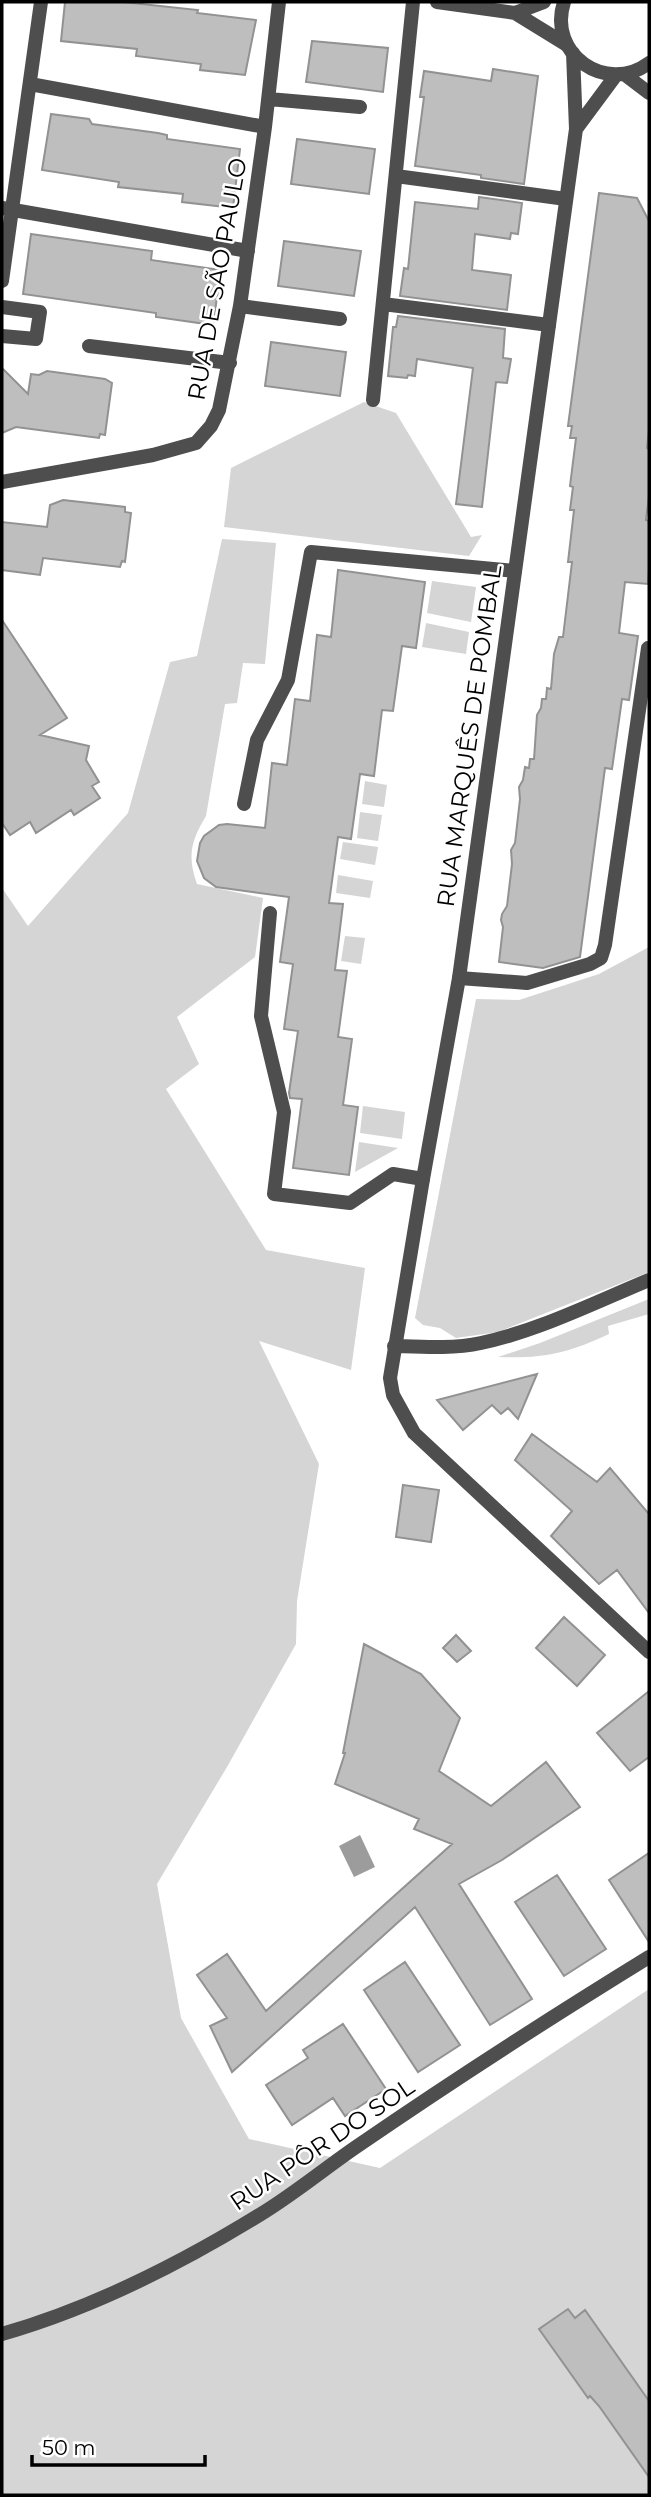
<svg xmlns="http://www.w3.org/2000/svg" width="651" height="2497" viewBox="0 0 651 2497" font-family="Montserrat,sans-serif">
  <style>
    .green { fill: #d5d5d5 }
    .water { fill: #9c9c9c }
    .building { fill: #bebebe; stroke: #929292; stroke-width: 2 }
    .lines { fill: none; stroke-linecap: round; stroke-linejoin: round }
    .minor { stroke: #4e4e4e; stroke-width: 14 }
    .tertiary { stroke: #4e4e4e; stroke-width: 14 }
    .labels { text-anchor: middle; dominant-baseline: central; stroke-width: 5; stroke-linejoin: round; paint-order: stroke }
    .street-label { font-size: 24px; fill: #000; stroke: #fff }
  </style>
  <rect width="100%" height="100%" fill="#fff"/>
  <path class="green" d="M364,402l32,11 75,124 11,-2 -13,21 -245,-29 7,-59z
    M222,539l54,4 -11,121 -22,-1 -6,40 -12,1 -19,112c-15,25 -19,40 -9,68l66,14 -8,59 -78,60 22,47 -33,25 100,161 99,18 -14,102 -92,-29 60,123 -22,137 -1,43 -69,123 -70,117 24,134 68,121 131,29 269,-179v506h-647v-1607l26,38 100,-113 42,-151 27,-6z
    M432,581l44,6 -5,35 -44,-9z
    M426,623l43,9 -3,22 -44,-7z
    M365,781l22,4 -3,22 -22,-3z
    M360,812l22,3 -4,26 -21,-3z
    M343,842l35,5 -3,18 -35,-6z
    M338,875l35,6 -3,17 -34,-5z
    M345,936l20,2 -4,26 -20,-3z
    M649,947v325l-151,60 -42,6 -16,-10 -17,-3 -8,-7 61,-319 43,1 80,-26z
    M363,1106l42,6 -3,27 -42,-6z
    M359,1142l39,6 -43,24z
    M649,1299v15l-41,12 1,8c-40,19 -67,25 -111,23l42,-14z"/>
  <path class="water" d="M360,1835l15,32 -21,10 -15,-31z"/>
  <path class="building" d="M65,2h58l75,8 -1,3 59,7 -11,55 -45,-5 1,-6 -65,-8 1,-7 -76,-8z
    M312,41l76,7 -5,44 -77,-10z
    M493,69l45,7 -14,108 -43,-6v-3l-66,-9 9,-69h-4l4,-26 67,10z
    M51,114l38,5 3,5 66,9 9,2v4l73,10 -7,59 -51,-6 1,-8 -65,-7 1,-5 -77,-12z
    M297,139l78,10 -6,45 -78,-10z
    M599,193l38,5 12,23v209l-2,18 2,1v47l-3,24 3,1v49l-1,14 -23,-2 -6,51 19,3 -9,64 -7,-1 -10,70 -7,-1 -25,189 -37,11 -44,-6 4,-35 -2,-7 1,-6 5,-8 5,-42 -1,-14 4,-7 5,-44 -1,-12 4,-7 2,-13 4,1 1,-9h4l3,-44 4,-7 1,-9h4l1,-11 4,1 3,-35 5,-17h4l9,-75h-4l6,-52h-4l3,-23 -3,-1 6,-48h-6l2,-12h-4z
    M479,197l43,6 -4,31 -7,-1 -1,6 -35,-5 -3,36 39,5 -4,35 -107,-14 4,-28 4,1 7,-67 63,7z
    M31,234l121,17 -1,9 70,10 -8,55 -57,-8v-4l-133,-19z
    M284,241l77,10 -7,45 -76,-10z
    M398,316l107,13 -2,29 8,1 -4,24 -11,-1 -14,125 -26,-3 17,-136 -56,-9 -2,17 -7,-1 -1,3 -19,-2 5,-49h3z
    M271,342l75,10 -6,44 -75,-10z
    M2,368l26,26 3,-20 8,1 8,-4 58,8 7,4 -7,52 -5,-1 -1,4 -83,-11 -14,6z
    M63,500l62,7v5l6,1 -6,49 -3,-1 -2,6 -77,-9 -3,17 -38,-5v-48l45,5 3,-22z
    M338,570l87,12 -9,66 -14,-2 -9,65 -11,-1 -8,66 -14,-2 -9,65 -13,-2 -9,66 14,1 -8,66 12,1 -9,66 14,2 -9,66 15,2 -9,68 -56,-7 9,-69 -12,-1 -1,-5 9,-62 -14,-2 9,-65 -13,-2 9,-65 -73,-10 -12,-9 -7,-17 3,-18 4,-7 15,-11 8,-1 38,4 7,-65 15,2 8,-66 15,2 7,-66 14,2z
    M2,620l65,98 -27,17 49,11 -3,14 13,22 -7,4 8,12 -26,17 -3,-5 -35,23 -6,-11 -20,13 -8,-12z
    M537,1374l-19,45 -10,-11 -7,6 -9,-9 -29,25 -26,-30z
    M532,1434l65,48 13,-14 39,46v99l-32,-43 -18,14 -48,-48 21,-25 -57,-51z
    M403,1485l36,5 -8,52 -35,-5z
    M564,1617l41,38 -28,31 -41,-38z
    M456,1635l15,16 -14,11 -14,-14z
    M364,1644l57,30 39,44 -21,53 52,35 55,-44 34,45 -78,53 -43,24 73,115 -42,26 -75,-118 -183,165 -22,-46 17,-8 -30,-43 30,-21 39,57 186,-167 -38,-15 5,-10 -84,-35 10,-31h-2z
    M649,1691v66l-19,14 -33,-38z
    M649,1853v89l-40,-62z
    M557,1875l49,74 -42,27 -49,-74z
    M405,1962l55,83 -42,27 -54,-82z
    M343,2024l43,65 -41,27 -12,-18 -41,27 -26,-40 42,-27 -5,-8z
    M568,2309l7,9 10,-8 64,91v76l-50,-71 -9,-10 -2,2 -49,-69z"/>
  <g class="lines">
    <path class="minor" d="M437,2l78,11 52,32
      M515,13l29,-11
      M30,84l235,43
      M269,99l91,8
      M396,176l170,23
      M2,208l246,43
      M2,281l39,-279
      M383,304l166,21
      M240,306l100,13
      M2,307l38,5 -4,27 -34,-3
      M89,346l141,17
      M373,400l40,-398
      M2,482l151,-27 43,-12 15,-17 8,-16 21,-104 25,-179 14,-125
      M244,804l13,-64 31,-60 23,-128 204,19
      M270,913l-9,103 23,96 -10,82 76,9 43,-29 30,5
      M459,978l68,5 63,-19 11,-6 4,-13 43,-297
      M394,1346c29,1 59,3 87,-3 57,-12 115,-41 168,-63"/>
    <path class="tertiary" d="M564,2c-17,52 42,93 85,61
      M573,53l3,76 -27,196 -90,653 -36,201 -33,199 3,17 21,38 235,219
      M624,74l25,19
      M576,129l40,-54
      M2,2334c91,-26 178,-70 259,-120 33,-20 63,-45 95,-67 96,-66 194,-129 293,-190"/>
  </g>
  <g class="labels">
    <g class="street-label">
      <text transform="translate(217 279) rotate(-80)">RUA DE SÃO PAULO</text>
      <text transform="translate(469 736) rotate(-82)">RUA MARQUÊS DE POMBAL</text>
      <text transform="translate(322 2144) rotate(-34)">RUA PÔR DO SOL</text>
    </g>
  </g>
  <rect width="651" height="2497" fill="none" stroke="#000000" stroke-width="7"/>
  <path d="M32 2455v10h173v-10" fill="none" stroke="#000000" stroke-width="3.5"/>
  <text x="42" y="2455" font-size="21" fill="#000000" stroke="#ffffff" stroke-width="5" paint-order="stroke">50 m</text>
</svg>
